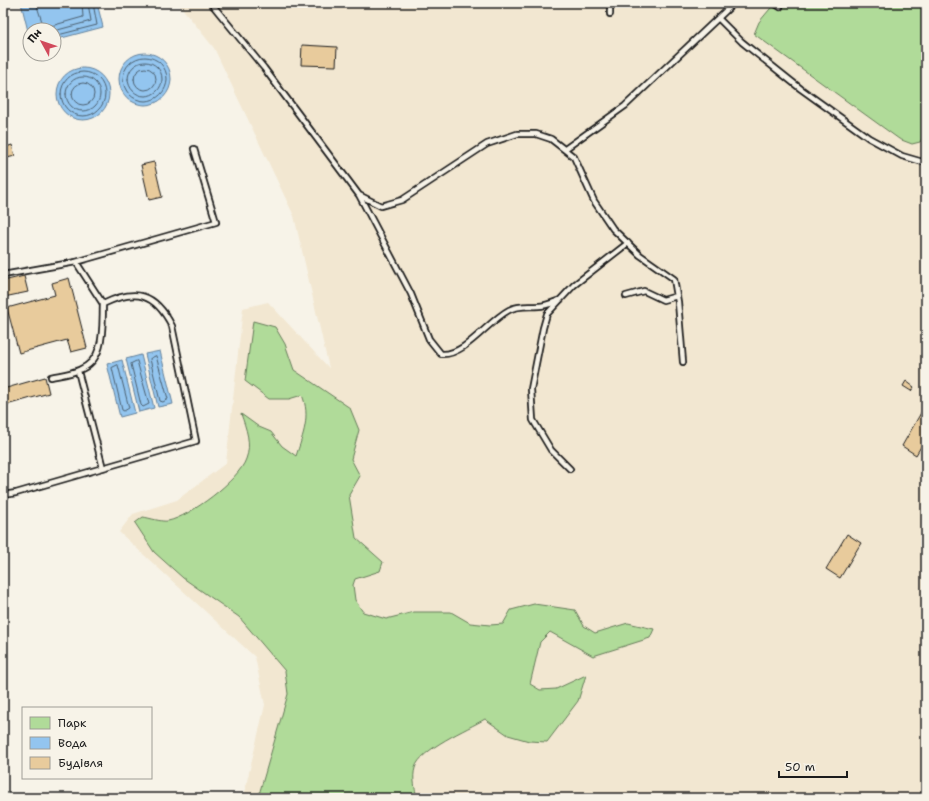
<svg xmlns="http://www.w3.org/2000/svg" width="929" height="801" viewBox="0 0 929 801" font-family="'Shantell Sans',sans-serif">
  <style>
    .built { fill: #f2e7d1 }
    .green { fill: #b0db99; stroke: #667c5a }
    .water { fill: #93c5ef; stroke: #63819b }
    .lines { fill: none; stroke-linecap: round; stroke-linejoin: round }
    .shore { stroke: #4c6070; stroke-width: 1 }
    .building { fill: #e8cb9c; stroke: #1c1c1c }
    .lane-casing { stroke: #1c1c1c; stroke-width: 8 }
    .lane { stroke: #f7f3e8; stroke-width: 4.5 }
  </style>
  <rect width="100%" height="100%" fill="#f7f3e8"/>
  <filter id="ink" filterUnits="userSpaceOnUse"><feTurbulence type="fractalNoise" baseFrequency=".025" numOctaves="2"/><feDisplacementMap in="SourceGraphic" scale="8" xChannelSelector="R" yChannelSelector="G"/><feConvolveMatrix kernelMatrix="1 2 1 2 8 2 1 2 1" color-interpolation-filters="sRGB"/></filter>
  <g filter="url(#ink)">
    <path class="built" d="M178,3h748v795h-683l22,-93 -10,-48 -136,-125 14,-18 44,-14 49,-37 17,-155 25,-6 61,66 -35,-152 -80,-168z"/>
    <path class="green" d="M775,3h151v130l-6,9 -8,2 -13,-5 -145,-105 5,-12z
      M253,321l22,6 10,17 9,26 56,38 9,22 -8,29 9,17 -11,19 7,43 27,24 -3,9 -25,8 -2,6 2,15 8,12 23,7 28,-7h37l19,11 20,2 13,-1 8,-14 23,-6 41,6 9,16 11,7 33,-10 26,6 -4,9 -57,18 -43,-24 -10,10 -10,42 10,6 16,-1 30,-14 -8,26 -31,41 -18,-1 -21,-6 -23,-16c-17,10 -65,30 -70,49 -3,10 0,20 2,30h-159l30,-104 -3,-23 -46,-54 -56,-39 -29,-26 -19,-29 8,-6c7,1 18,5 25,4 21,-4 71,-41 78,-62 6,-15 0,-31 -5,-45l18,13 12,5 11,14 14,10c7,-21 15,-40 6,-61l-13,4h-20l-24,-18z"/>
    <path class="water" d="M21,3h76l6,24 -49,13v-10h-24v9z
      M119 79a26 26 0 1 1 52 0a26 26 0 1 1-52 0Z
      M57 94a26 26 0 1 1 52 0a26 26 0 1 1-52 0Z
      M160,351l13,53 -15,3 -13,-53z
      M141,355l13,53 -15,4 -13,-53z
      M122,360l13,53 -15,4 -13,-53z"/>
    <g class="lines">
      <path class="shore" d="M36,3l8,25 39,-11 -1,-14
        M54,31l37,-10 -3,-18
        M54,36l43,-11 -4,-22
        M123 79a22 22 0 1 1 44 0a22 22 0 1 1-44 0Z
        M128 79a17 17 0 1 1 34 0a17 17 0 1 1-34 0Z
        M134 79a11 11 0 1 1 22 0a11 11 0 1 1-22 0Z
        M61 94a22 22 0 1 1 44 0a22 22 0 1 1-44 0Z
        M66 94a17 17 0 1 1 34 0a17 17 0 1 1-34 0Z
        M72 94a11 11 0 1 1 22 0a11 11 0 1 1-22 0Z
        M156,356l12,43 -5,3 -3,-1 -10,-42z
        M137,361l12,43 -6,3 -2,-2 -10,-41z
        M118,365l11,43 -5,3 -2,-1 -10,-42z"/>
    </g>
    <path class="building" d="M302,45l35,2 -1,19 -35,-1z
      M12,145l3,11 -12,3v-11z
      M154,162l8,35 -13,3 -8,-35z
      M24,276l4,16 -24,5 -1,-16z
      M69,278l18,70 -16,4 -4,-12 -48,13 -12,-45 48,-13 -3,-12z
      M45,377l4,16 -46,13v-17z
      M906,381l8,6 -3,4 -8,-5z
      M922,411l4,3v24l-10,17 -14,-9z
      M847,534l14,9 -21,35 -14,-9z"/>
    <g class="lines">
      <g class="lane-casing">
        <path id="lane" d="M211,3l53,65 95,127 22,11 21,-6 85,-56 30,-10h19l15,5 23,18 20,44 19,28 27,26 34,24 4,23 5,60
          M774,3l6,4
          M610,14v-11
          M718,18l24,24 59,47 68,49 33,18 24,7
          M565,149l60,-43 109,-103
          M359,195l52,99 18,45 12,15c24,2 47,-33 68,-44 10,-5 20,-3 30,-4 7,0 15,-4 21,-6
          M76,262l140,-40 -22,-73
          M3,275l73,-13 27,42
          M626,296l18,-5 19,9 14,-4
          M78,371l25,97
          M570,469l-19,-19 -18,-30 -2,-31 12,-61 4,-14 27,-29 54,-42
          M3,495l13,-2 180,-52 -24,-115c-17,-33 -36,-38 -69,-22 -1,23 3,56 -24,66 -9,4 -19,5 -28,7"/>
      </g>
      <use href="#lane" class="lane"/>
    </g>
  </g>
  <rect width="929" height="801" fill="none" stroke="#f7f3e8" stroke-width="16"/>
  <rect x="8" y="8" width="913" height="785" fill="none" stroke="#1c1c1c" stroke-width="1.5" filter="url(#ink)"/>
  <rect x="22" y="707" width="130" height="72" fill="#f7f3e8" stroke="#9f9d96"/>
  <rect x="30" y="717" width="20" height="12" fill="#b0db99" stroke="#9f9d96"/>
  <text x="58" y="727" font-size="12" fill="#1c1c1c">Парк</text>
  <rect x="30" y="737" width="20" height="12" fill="#93c5ef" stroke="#9f9d96"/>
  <text x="58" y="747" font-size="12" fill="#1c1c1c">Вода</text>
  <rect x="30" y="757" width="20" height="12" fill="#e8cb9c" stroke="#9f9d96"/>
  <text x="58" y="767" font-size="12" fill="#1c1c1c">Будівля</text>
  <g transform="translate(42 42) rotate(310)"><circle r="19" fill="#f7f3e8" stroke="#9f9d96"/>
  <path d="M0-3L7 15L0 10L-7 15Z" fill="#d1495b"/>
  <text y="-6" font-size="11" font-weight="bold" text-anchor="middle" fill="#1c1c1c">Пн</text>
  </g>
  <path d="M779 771v6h68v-6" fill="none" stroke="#1c1c1c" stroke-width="2"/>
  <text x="785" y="771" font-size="12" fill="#1c1c1c" stroke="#f7f3e8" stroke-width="3" paint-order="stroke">50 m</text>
</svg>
